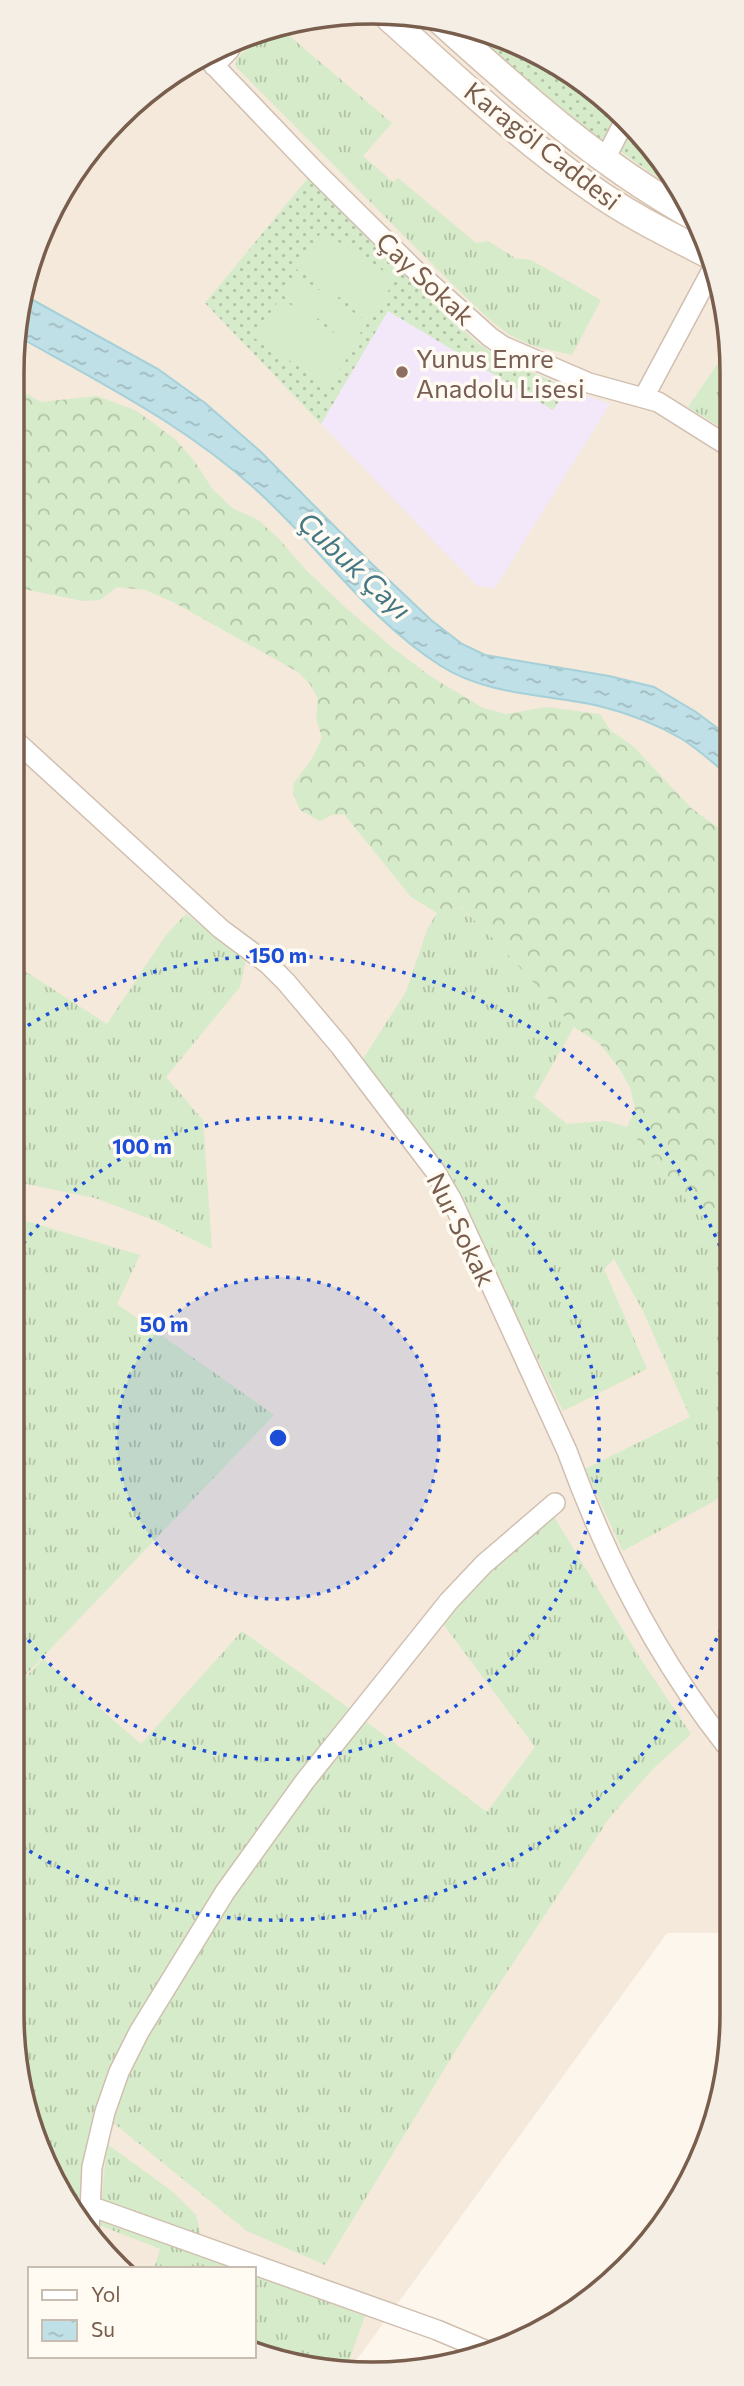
<svg xmlns="http://www.w3.org/2000/svg" width="744" height="2386" viewBox="0 0 744 2386" font-family="Commissioner,sans-serif">
  <style>
    .residential { fill: #f4e9da }
    .education { fill: #f3e8fa }
    .grass { fill: url(#grass-tufts) }
    .forest { fill: url(#forest-crowns) }
    .garden { fill: url(#garden-dots) }
    .pitch { fill: #d6ebc9 }
    .water { fill: url(#water-ripples); stroke: #a5d0d9; stroke-width: 2 }
    .lines { fill: none; stroke-linecap: round; stroke-linejoin: round }
    .street-casing { stroke: #d0bfb0; stroke-width: 22 }
    .secondary-casing { stroke: #d5c1b0; stroke-width: 29 }
    .street { stroke: #fff; stroke-width: 19 }
    .secondary { stroke: #fff; stroke-width: 26 }
    .ring { fill: none; stroke: #1d4ed8; stroke-width: 3.5; stroke-dasharray: 3.5 7 }
    .education-dot { fill: #8d6e63; stroke: #fffaf2; stroke-width: 2.5 }
    .labels { text-anchor: middle; dominant-baseline: central; stroke-width: 7; stroke-linejoin: round; paint-order: stroke }
    .street-label { font-size: 26px; fill: #795e4d; stroke: #fffaf2 }
    .education-label { font-size: 26px; fill: #785e54; stroke: #fffaf2; text-anchor: start }
    .water-label { font-size: 28px; font-style: italic; fill: #437884; stroke: #fffaf2 }
    .rim { fill: none; stroke: #795e4d; stroke-width: 3.5 }
    .centre { fill: #1d4ed8; stroke: #fffaf2; stroke-width: 3.5 }
    .ring-label { font-size: 21px; text-anchor: middle; font-weight: bold; fill: #1d4ed8; stroke: #fffaf2; stroke-width: 7; stroke-linejoin: round; paint-order: stroke }
  </style>
  <defs>
    <pattern id="grass-tufts" width="24" height="20" patternUnits="userSpaceOnUse" patternTransform="scale(1.75)"><rect width="24" height="20" fill="#d6ebc9"/><path d="M3 7l-1-3M5 7V3M7 7l1-3M15 17l-1-3M17 17v-4M19 17l1-3" fill="none" stroke="#b2c2a5"/></pattern>
    <pattern id="forest-crowns" width="20" height="18" patternUnits="userSpaceOnUse" patternTransform="scale(1.75)"><rect width="20" height="18" fill="#d6ebc9"/><path d="M2 6a3 3 0 1 1 6 0M12 15a3 3 0 1 1 6 0" fill="none" stroke="#b2c2a5"/></pattern>
    <pattern id="garden-dots" width="8" height="8" patternUnits="userSpaceOnUse" patternTransform="scale(1.75)"><rect width="8" height="8" fill="#d6ebc9"/><path d="M2 2h.1M6 6h.1" fill="none" stroke="#b2c2a5" stroke-width="1.8" stroke-linecap="round"/></pattern>
    <pattern id="water-ripples" width="26" height="14" patternUnits="userSpaceOnUse" patternTransform="scale(1.75)"><rect width="26" height="14" fill="#bfe0e7"/><path d="M2 4q2-2 4 0t4 0M15 11q2-2 4 0t4 0" fill="none" stroke="#a0b9bd"/></pattern>
  </defs>
  <rect width="100%" height="100%" fill="#fdf6ec"/>
  <path class="residential" d="M302,19h141l199,116 53,78 34,112 -4,1608h-58l-317,436 -25,2 -71,-22v-80h-130l-22,-18 -63,-100 -27,-137 7,-1713 54,-129 99,-99z"/>
  <path class="education" d="M308,178l167,163 23,16 81,36 31,11 -115,184 -18,-2 -272,-283z"/>
  <path class="grass" d="M280,28l112,95 -29,33 30,26 5,-4 78,65 12,-2 27,17 16,2 70,40 -29,55 -39,-9 -23,-11 -20,-15 -41,-39 -213,-214v-7l22,-23z
    M729,347l-1,85 -40,-25z
    M460,907l28,26 86,94 -40,70 33,27 39,-3 21,6 65,80 35,32 -1,262 -3,-5 -100,55 -38,-82 105,-52 -47,-106 -29,-52 -10,10 43,100 -84,42 -48,-99 -58,-126 -94,-127 43,-67 21,-62 10,-17z
    M186,914l60,45 -6,28 -74,90 37,43 9,129 -56,-28 -61,-23 -79,-16 1,-216 90,58 59,-89z
    M16,1218l124,37 -23,49 157,111 -260,272z
    M553,1515l87,143 51,76 -36,33 -45,50 -146,220 -139,228 -78,-34 -136,-110 12,-36 21,-46 43,-71 121,-181 53,-69 126,94 48,-65 -94,-126 40,-49z
    M242,1631l111,80 -242,366 -28,145 -44,-71 -27,-137 2,-325 29,-30 98,85z
    M107,2144l66,48 23,23 7,32 7,12 26,10h-82l6,-20 -61,-24z
    M254,2275l111,41 -19,53 -21,2 -71,-22z"/>
  <path class="forest" d="M19,389l22,13 56,-6 40,15 39,29 19,22 18,28 21,19 24,11 20,18 29,33 40,38 46,39 37,28 53,32 23,6 40,-7 54,7 11,17 22,15 58,62 36,26v405l-35,-32 -65,-80 8,-17 -4,-20 -11,-21 -21,-26 -25,-16 -86,-94 -27,-26 -24,6 -26,-16 -67,-83 -12,1 -12,6 -20,-11 -7,-17 1,-10 19,-26 9,-19 -6,-20 2,-19 -8,-15 -12,-12 -125,-70 -28,-12 -28,-3 -17,13 -17,1 -65,-13z"/>
  <path class="garden" d="M465,28l87,33 66,54 -15,32z
    M632,126l10,9 37,55 -12,-6 -47,-33z
    M308,178l167,163 23,16 70,31 -15,22 -165,-99 -67,113 -116,-121z"/>
  <path class="pitch" d="M322,231l74,48 -25,39 -75,-49z
    M295,274l73,48 -14,20 -72,-47z
    M280,298l75,48 -26,40 -75,-48z"/>
  <path class="water" d="M22,294l136,75 47,34 56,49 111,112 59,56 31,24 23,11 124,21 45,11 42,25 32,24v39c-15,-12 -30,-26 -46,-36 -26,-15 -54,-26 -83,-33 -52,-12 -111,-10 -158,-40 -69,-44 -117,-112 -175,-167 -72,-69 -161,-114 -247,-162v-36z"/>
  <g class="lines">
    <g class="street-casing">
      <path id="street" d="M207,58l110,115 96,95 77,69 13,9 86,37 69,19 70,44
        M214,66l16,-17
        M604,161l21,-41
        M644,397l68,-127
        M17,742l204,187 47,35 18,18 54,64 95,125 17,29 115,251c38,105 89,205 158,293
        M90,2206l347,124 50,21
        M89,2232l3,-65 13,-55 14,-40 20,-40 86,-140 80,-111 144,-180 35,-37 71,-61"/>
    </g>
    <g class="secondary-casing">
      <path id="secondary" d="M390,19c65,58 129,119 201,169 36,26 77,46 116,66
        M438,19c82,74 161,146 258,199"/>
    </g>
    <use href="#street" class="street"/>
    <use href="#secondary" class="secondary"/>
  </g>
  <circle cx="278" cy="1438" r="161" fill="#1d4ed8" fill-opacity=".12"/>
  <g class="ring">
    <circle cx="278" cy="1438" r="161"/>
    <path d="M17 1252A321 321 0 1 1 15 1622"/>
    <path d="M725 1619A482 482 0 0 1 15 1842M19 1031A482 482 0 0 1 726 1261"/>
  </g>
  <circle class="education-dot" cx="402" cy="372" r="7"/>
  <g class="labels">
    <g class="street-label">
      <text transform="translate(543 145) rotate(38)">Karagöl Caddesi</text>
      <text transform="translate(426 278) rotate(43)">Çay Sokak</text>
      <text transform="translate(462 1229) rotate(64)">Nur Sokak</text>
    </g>
    <g class="education-label">
      <text x="416" y="357">Yunus Emre<tspan x="416" dy="30">Anadolu Lisesi</tspan></text>
    </g>
    <g class="water-label">
      <text transform="translate(355 565) rotate(43)">Çubuk Çayı</text>
    </g>
  </g>
  <path d="M0 0H744V2386H0ZM372 24H372A348 348 0 0 1 720 372V2014A348 348 0 0 1 372 2362H372A348 348 0 0 1 24 2014V372A348 348 0 0 1 372 24Z" fill="#f4eee5" fill-rule="evenodd"/>
  <path class="rim" d="M372 24H372A348 348 0 0 1 720 372V2014A348 348 0 0 1 372 2362H372A348 348 0 0 1 24 2014V372A348 348 0 0 1 372 24Z"/>
  <circle cx="278" cy="1438" r="10" class="centre"/>
  <g class="ring-label">
    <text x="278" y="963">150 m</text>
    <text x="142" y="1154">100 m</text>
    <text x="164" y="1332">50 m</text>
  </g>
  <rect x="28" y="2267" width="228" height="91" fill="#fffaf2" stroke="#c9bcb0" stroke-width="2"/>
  <rect x="42" y="2290" width="35" height="10" fill="#ffffff" stroke="#c9bcb0" stroke-width="2"/>
  <text x="91" y="2302" font-size="21" fill="#795e4d">Yol</text>
  <rect x="42" y="2320" width="35" height="21" fill="url(#water-ripples)" stroke="#c9bcb0" stroke-width="2"/>
  <text x="91" y="2337" font-size="21" fill="#795e4d">Su</text>
</svg>
